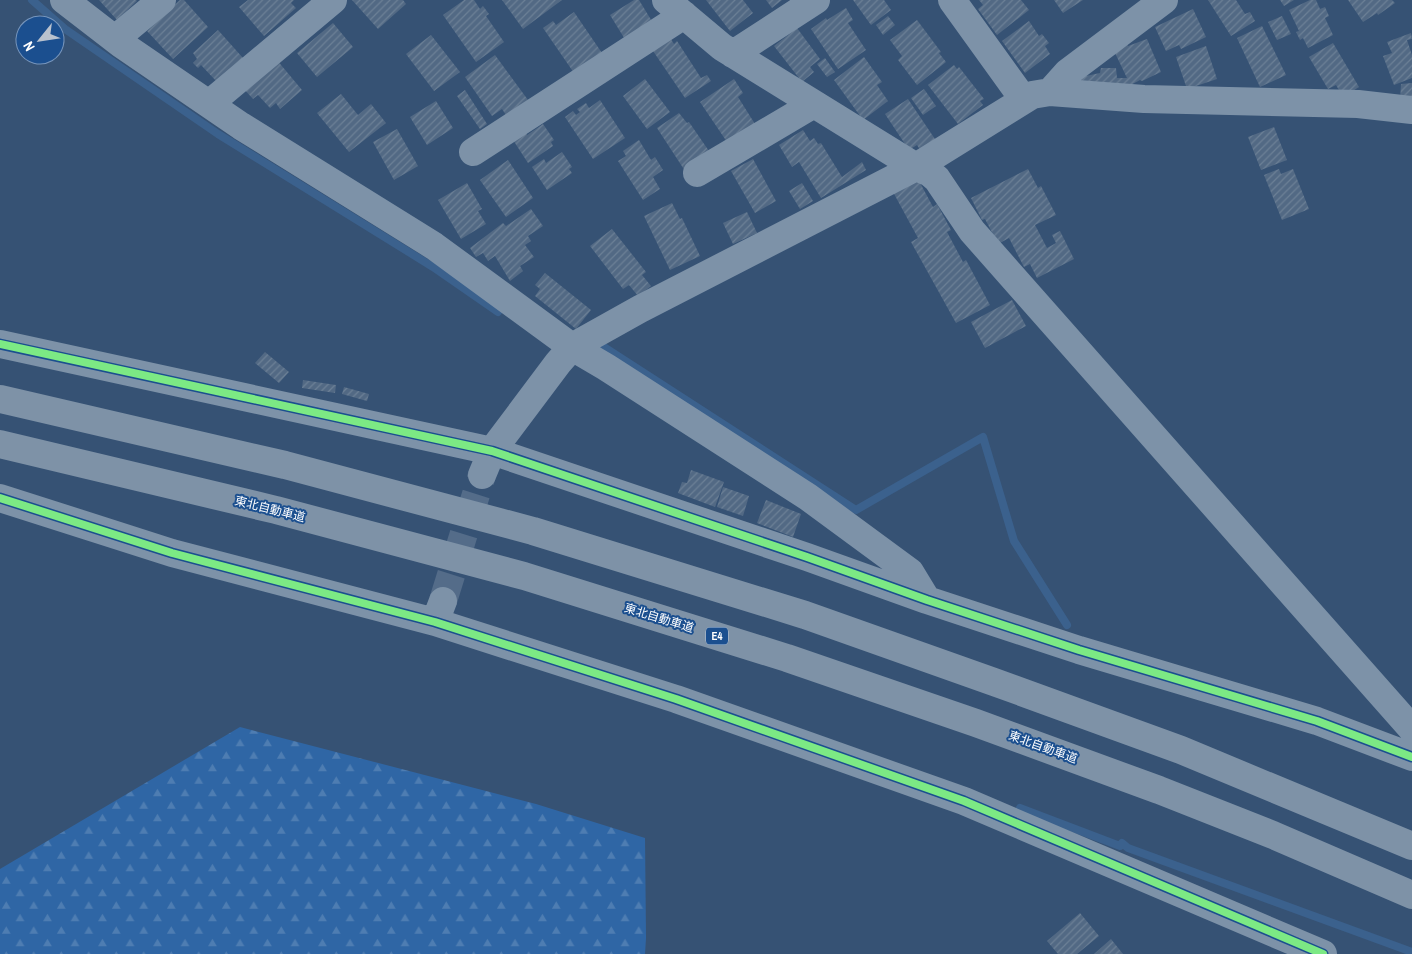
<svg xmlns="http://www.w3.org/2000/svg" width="1412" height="954" viewBox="0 0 1412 954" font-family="'Archivo Narrow','Noto Sans JP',sans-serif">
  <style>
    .forest { fill: url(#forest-firs) }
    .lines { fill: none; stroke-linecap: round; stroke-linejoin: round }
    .stream { stroke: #3b618d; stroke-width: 8 }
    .building { fill: url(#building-hatch) }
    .minor-tunnel { stroke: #546c89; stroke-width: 28; stroke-dasharray: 28 14; stroke-linecap: butt }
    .minor { stroke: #7d92a8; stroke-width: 28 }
    .highway { stroke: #7e92a7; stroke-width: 28 }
    .cycleway-casing { stroke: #1b4f8f; stroke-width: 11 }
    .cycleway { stroke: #7ce984; stroke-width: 8 }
    .labels { text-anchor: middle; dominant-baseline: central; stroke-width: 4; stroke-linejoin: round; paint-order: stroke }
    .shield { fill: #1b4f8f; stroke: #bbcadd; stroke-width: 1 }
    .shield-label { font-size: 11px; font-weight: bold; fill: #fff }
    .street-label { font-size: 12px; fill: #fff; stroke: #1b4f8f }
  </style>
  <defs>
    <pattern id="forest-firs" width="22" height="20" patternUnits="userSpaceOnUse" patternTransform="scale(1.25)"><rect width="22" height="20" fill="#2f66a5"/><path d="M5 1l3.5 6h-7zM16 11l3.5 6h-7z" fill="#4e7db2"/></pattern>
    <pattern id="building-hatch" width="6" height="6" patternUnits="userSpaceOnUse" patternTransform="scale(1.25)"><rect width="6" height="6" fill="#526984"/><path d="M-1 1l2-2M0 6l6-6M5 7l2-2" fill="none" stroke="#6c8096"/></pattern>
  </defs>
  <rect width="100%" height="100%" fill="#365274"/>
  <path class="forest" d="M240,727l296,77 109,34 1,100 -1,16h-645v-85z"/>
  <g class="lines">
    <path class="stream" d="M32,0l33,29 153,105 215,133 65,45
      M601,345l255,165 127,-73 31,104 53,84
      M1020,808l100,38 2,-3 6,5 284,104"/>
  </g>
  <path class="building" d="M99,0h37l1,1 -20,19z
    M180,0h4l24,27 -35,32 -26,-28z
    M248,0h46l-3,3 5,5 -32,28 -25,-29z
    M352,0h51l3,4 -28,25z
    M464,0h10l6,9 3,-3 6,8 -3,2 18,26 -28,20 -33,-47z
    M502,0h60l-39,29z
    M634,0h5l14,23 -27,18 -16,-26z
    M706,0h37l10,13 -23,18z
    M766,0h16l-10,8z
    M853,0h31l7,10 -20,15z
    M979,0h42l8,10 -32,25 -19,-26 5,-4z
    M1054,0h29l-20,13z
    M1208,0h28l9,14 5,-2 5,9 -24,15z
    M1280,0h14l-10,6z
    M1310,0h6l4,9 5,-2 4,9 -4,2 8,17 -25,13 -5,-10 -3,2 -4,-8 3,-1 -10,-21z
    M1348,0h44l3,3 -17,12 -1,-2 -14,9z
    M846,8l7,12 -5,3 18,27 -28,19 -27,-40 15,-11 1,2z
    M1193,9l13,28 -25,12 -2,-4 -13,6 -11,-24z
    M574,12l28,41 -28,20 -31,-45 10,-7 3,4z
    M888,16l7,9 -12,10 -7,-10z
    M1282,16l9,18 -14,6 -9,-18z
    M917,20l24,32 -2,1 7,9 -29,23 -19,-25 4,-4 -12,-16z
    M1029,21l10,15 3,-2 7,9 -4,3 5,8 -25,19 -23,-32z
    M333,23l20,24 -36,30 -20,-24z
    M1262,26l24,49 -26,12 -23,-49z
    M797,28l23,31 -10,8 4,5 -12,10 -28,-36z
    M218,30l25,28 -26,24 -16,-17 -3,3 -5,-5 4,-4 -4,-6z
    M1411,33l1,6 -5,1 5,15v23l-18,7 -11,-29 9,-3 -5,-11z
    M431,35l29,37 -26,19 -28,-37z
    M669,36l5,8 3,-3 24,37 6,-3 4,6 -26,17 -34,-50z
    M1147,39l14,33 -19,9 -2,-1 -11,6 -48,-3v-6l19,-4 1,-5h15l1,10h10l-12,-25 12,-9 1,2z
    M1333,43l26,44 -16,10 -7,-12 -8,4 -19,-32z
    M1206,46l11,33 -30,10 -11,-32z
    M495,55l33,45 -22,15 -4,-6 -10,7 -27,-39z
    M864,57l18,25 -5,3 11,16 -25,19 -29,-40z
    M825,58l10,14 -8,5 -10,-13z
    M276,59l26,31 -22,19 -4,-6 -6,5 -12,-13 -5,4 -10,-11z
    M954,65l3,4 2,-2 25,32 -4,2 3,4 -25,19 -30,-39z
    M645,79l25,33 -23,17 -24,-33z
    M734,79l9,14 -5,4 17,27 -28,18 -27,-40z
    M1412,83v19h-12l1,-18z
    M924,89l12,17 -13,9 -12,-17z
    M465,90l22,34 -7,5 -23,-33z
    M341,94l17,21 13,-11 15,19 -37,29 -32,-39z
    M908,99l29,43 -15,11 -5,-8 -8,5 -24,-36z
    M600,100l25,38 -32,21 -28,-42 8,-6 3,4 4,-3 -3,-3 9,-6 3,5z
    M436,101l17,27 -26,17 -17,-28z
    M679,113l8,10 2,-1 22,32 -26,17 -28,-43z
    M543,124l11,16 -3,2 2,4 -25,17 -15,-23 13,-8 1,3z
    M1274,127l13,33 -26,10 -13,-33z
    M397,129l21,37 -24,14 -21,-38z
    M803,130l7,11 4,-3 4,6 3,-1 21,34 20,-15 4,8 -45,28 -22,-36 -7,5 -13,-22z
    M639,140l12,20 4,-3 8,13 -10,7 7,12 -17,11 -25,-39 8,-5 -3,-5z
    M562,152l10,15 -3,2 3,4 -25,17 -15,-23 12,-8 2,4z
    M753,159l23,42 -21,12 -24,-42z
    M508,160l25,38 -27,19 -26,-37z
    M1028,169l10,19 3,-2 15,29 -21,10 12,23 9,-5 -4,-8 8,-4 14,28 -37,19 -7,-14 -6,3 -15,-29 -11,6 -13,-25 -3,1 -11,-22z
    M1279,169l2,5 12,-5 16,40 -27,11 -18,-45z
    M918,179l15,28 4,-3 14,26 -4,2 16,30 3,-2 24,45 -34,18 -45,-81 7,-4 -25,-46z
    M467,183l15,26 -4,2 8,13 -25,15 -23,-39z
    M802,183l11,18 -13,8 -11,-18z
    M672,203l8,16 2,-1 18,38 -30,14 -26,-54z
    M531,209l12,17 -15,10 3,5 -6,4 9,12 -14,9 3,5 -13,10 -15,-25 -7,5 -5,-8 -7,4 -6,-9 33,-25 3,3z
    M747,212l10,21 -24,11 -10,-21z
    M612,229l34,43 -4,3 9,11 -13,10 -9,-11 -6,4 -33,-43z
    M545,273l46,37 -15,19 -41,-33 5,-7 -5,-4z
    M1012,300l14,26 -41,22 -14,-26z
    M265,352l24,20 -10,11 -24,-20z
    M303,380l33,5 -1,8 -33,-5z
    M344,387l25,7 -2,7 -25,-7z
    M691,470l33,12 -9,25 -37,-14 4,-11 5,1z
    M723,487l26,9 -6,20 -26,-9z
    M766,500l35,14 -8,23 -36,-14z
    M1080,913l19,23 -22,18h-19l-11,-13z
    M1111,939l12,15h-29z"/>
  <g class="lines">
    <path class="minor-tunnel" d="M443,601l39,-126"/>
    <path class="minor" d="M64,0l57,44 120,82 193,120 138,101 34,20 202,130 102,75 17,28
      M666,0l56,47 194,120 14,6 7,6 35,52 440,498
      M952,0l72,100
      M115,39l47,-39
      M733,54l83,-54
      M1050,92l17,-19 97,-73
      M209,104l124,-104
      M473,152l211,-137
      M697,173l117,-69
      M0,344l492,107 315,106 120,43 152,50 238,71 95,36
      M482,475l10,-24 66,-88 14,-16 68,-38 276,-142 116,-72 18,-3 94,7 214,5 54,6
      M0,498l172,55 263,69 241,77 288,102 359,153
      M435,622l8,-21"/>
    <path class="highway" d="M0,399l285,66 248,66 272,84 189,67 187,68 231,96
      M0,444l276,66 248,66 263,82 189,65 183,67 114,45 139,60"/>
    <g class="cycleway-casing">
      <path id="cycleway" d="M0,344l492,107 315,106 120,43 152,50 238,71 95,36
        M0,498l172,55 263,69 241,77 288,102 359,153"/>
    </g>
    <use href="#cycleway" class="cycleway"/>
  </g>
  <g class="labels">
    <rect class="shield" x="706" y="627.5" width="22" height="17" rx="4"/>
    <g class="shield-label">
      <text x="717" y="636">E4</text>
    </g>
    <g class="street-label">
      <text transform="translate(270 509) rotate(14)">東北自動車道</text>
      <text transform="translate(659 618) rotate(17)">東北自動車道</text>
      <text transform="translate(1043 747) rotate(20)">東北自動車道</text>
    </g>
  </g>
  <g transform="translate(40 40) rotate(240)"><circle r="24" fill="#1b4f8f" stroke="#7695bc"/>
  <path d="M0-4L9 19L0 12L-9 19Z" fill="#b9c2ce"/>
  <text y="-8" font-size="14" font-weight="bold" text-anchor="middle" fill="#ffffff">N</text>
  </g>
</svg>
